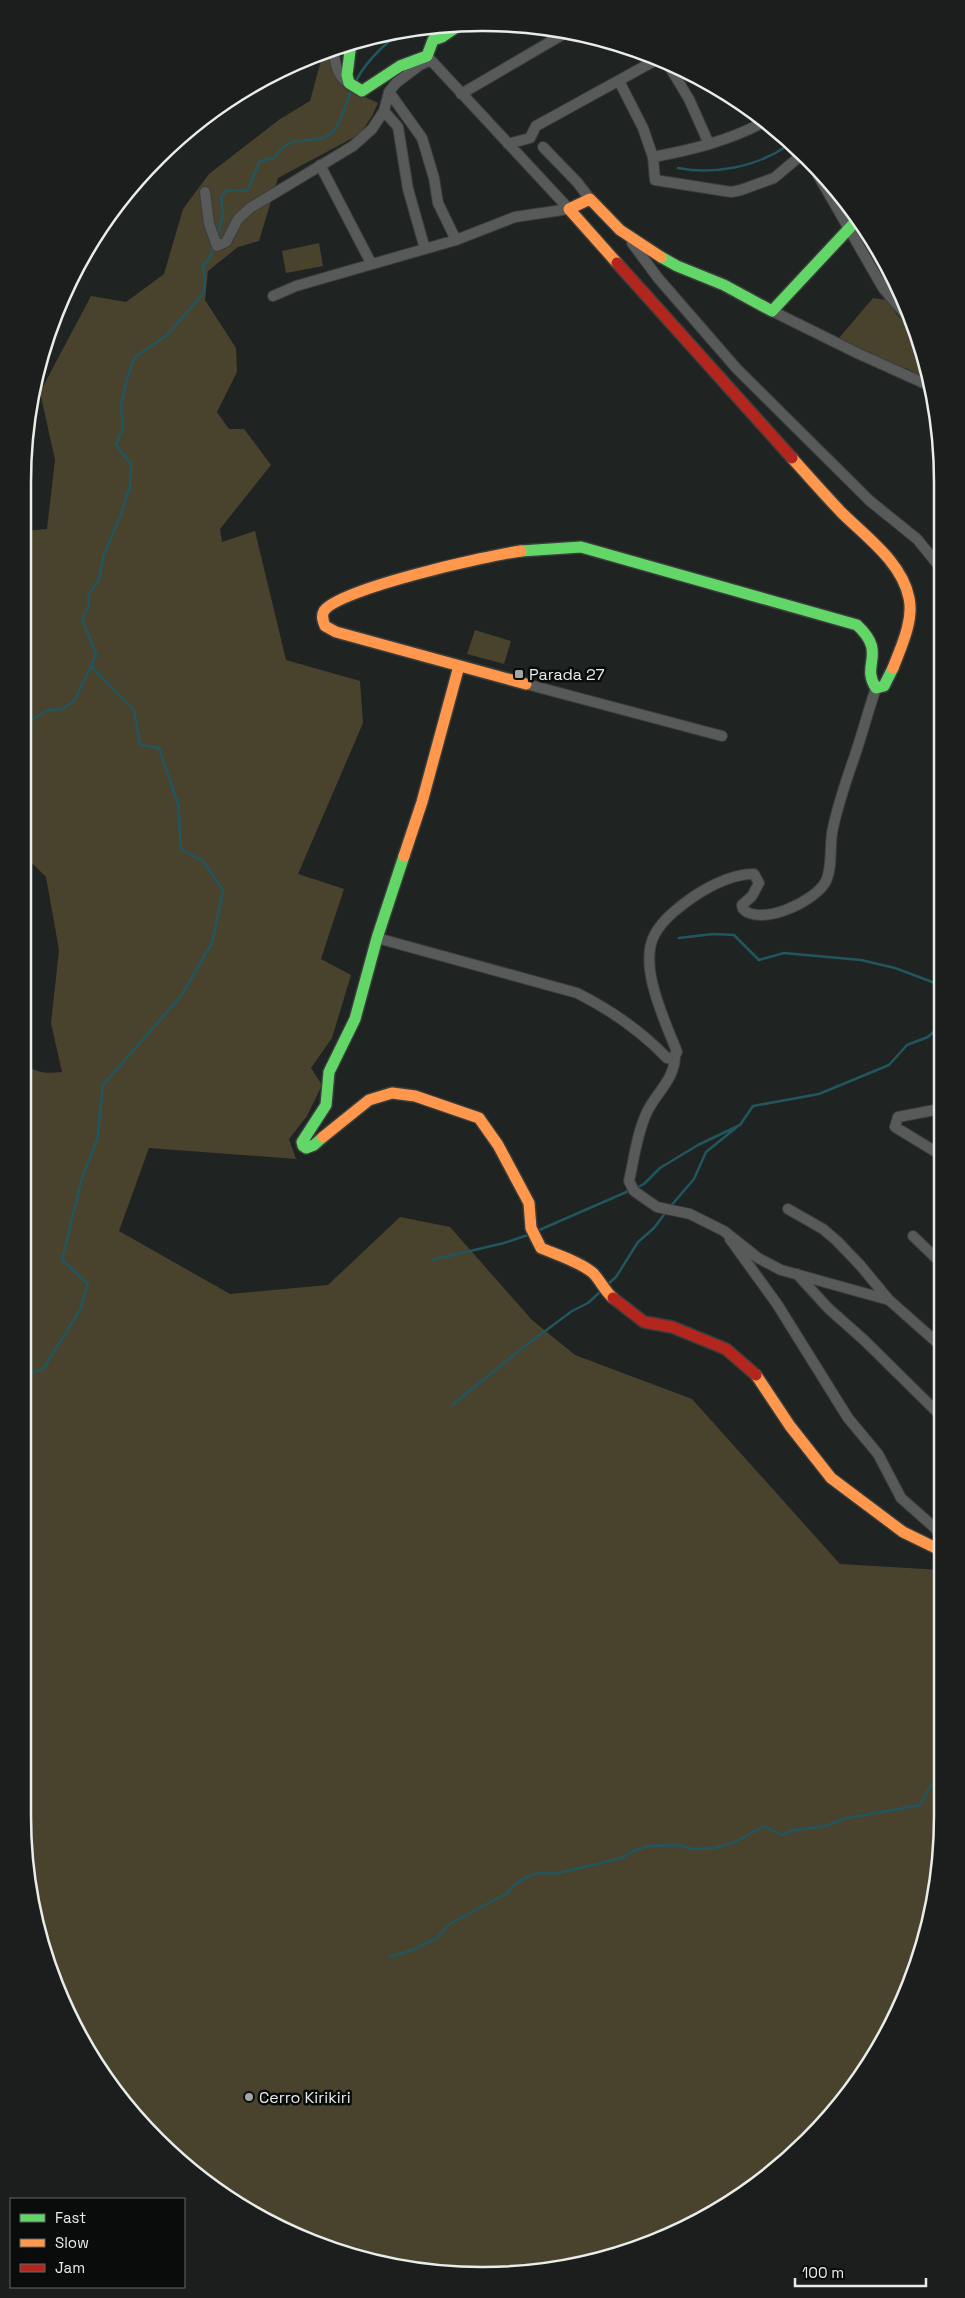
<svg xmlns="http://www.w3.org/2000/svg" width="965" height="2298" viewBox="0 0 965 2298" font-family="'Space Grotesk',sans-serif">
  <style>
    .green { fill: #49432e }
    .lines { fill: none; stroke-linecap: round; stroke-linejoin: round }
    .stream { stroke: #22565f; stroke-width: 2.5 }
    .street-casing { stroke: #3a3d3b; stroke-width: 12 }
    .fast-casing { stroke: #3a3d3b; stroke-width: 14 }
    .slow-casing { stroke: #3a3d3b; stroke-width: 14 }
    .jam-casing { stroke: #3a3d3b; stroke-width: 14 }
    .street { stroke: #575a58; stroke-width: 10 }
    .fast { stroke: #63d668; stroke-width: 11 }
    .slow { stroke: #ff974d; stroke-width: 11 }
    .jam { stroke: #b3261e; stroke-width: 11 }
    .poi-dot { fill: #a2a6a4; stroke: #0a0c0b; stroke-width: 2 }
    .labels { text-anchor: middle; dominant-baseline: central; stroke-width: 5; stroke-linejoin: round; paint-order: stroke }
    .poi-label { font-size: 16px; fill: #e9edea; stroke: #0a0c0b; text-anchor: start }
    .rim { fill: none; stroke: #e9edea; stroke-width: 2.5 }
  </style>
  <rect width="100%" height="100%" fill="#1f2321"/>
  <path class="green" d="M330,51l14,36 34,16 -6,13 -12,18 -82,44 -19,63 -21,6 -30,24 -3,29 31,48 1,24 -20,40 12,17h15l27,36 -51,64 2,13 33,-11 31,129 74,21 3,42 -65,151 46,15 -23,70 30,16 -19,63 -21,30 11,17 -15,31 -18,23 7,20 -147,-11 -30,83 111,63 98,-9 72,-68 50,10 82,93 43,35 117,44 148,165 102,6v245l-24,149 -71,132 -61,66 -73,52 -141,53 -90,8 -89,-8 -140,-53 -117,-95 -52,-74 -37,-81 -24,-149v-754c10,12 24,13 39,11l-11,-49 8,-73 -13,-73 -12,-12 -11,-6v-328l24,-2 8,-69 -15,-68 51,-96 35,6 38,-28 19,-65 26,-35 71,-55 30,-18 13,-48z
    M319,243l4,23 -37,7 -4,-22z
    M873,298l14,2 10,15 17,16 13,48 -21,-11h-5l-62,-30z
    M475,630l36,11 -7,23 -37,-10z"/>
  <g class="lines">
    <path class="stream" d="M356,81c9,-18 35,-47 55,-51
      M678,168c36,7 78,-1 109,-22
      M217,238l6,-24 -2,-17 6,-7 20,1 13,-30 14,-3c20,-31 40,-7 60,-28 9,-10 12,-28 17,-39
      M23,725l25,-15 14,-1 12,-8 17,-35
      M679,938l34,-4 21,1 25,25 25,-7 77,7 34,8 40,15 5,15
      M636,1188l8,-4 16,-16 38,-23 42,-20 13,-19 66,-12 70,-29 18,-20 21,-8 12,-11
      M669,1208l25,-29 12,-27 31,-25
      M537,1231l94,-41
      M432,1260l72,-17 24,-8
      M607,1285l9,-8 22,-35 16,-14 12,-16
      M23,1376l20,-7 37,-59 8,-26 -26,-24 20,-82 15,-38 6,-55 78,-89 31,-53 11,-52 -19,-29 -23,-13 -3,-45 -19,-56 -19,-3 -6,-35 -43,-44 5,-12 -14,-35 7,-13 -1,-10 11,-17 5,-25 16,-37 10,-31 1,-22 -15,-19 7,-17 -2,-23 6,-26 8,-22 31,-21 37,-42 2,-10 -2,-19 6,-6 5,-14
      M452,1405l73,-59 47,-35 16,-8 12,-11
      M390,1957l22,-7 25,-12 11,-13 59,-32c8,-13 32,-24 47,-19l68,-16 13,-8 15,-4 28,-1 16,4 20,-1 21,-6 29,-16 17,9 12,-5 33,-4 17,-7 77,-14 11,-20h11
      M365,2256l1,-4"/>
    <g class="street-casing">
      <path id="street" d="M548,28l6,11
        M333,50c2,11 4,28 16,33
        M427,56l142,153
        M669,66l20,33 20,45
        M619,81l24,47 10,29
        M389,92l33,46 12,40 4,25 18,37
        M461,94l106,-62
        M384,111l14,16 10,62 17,60
        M762,123c-34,18 -71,27 -109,34l2,23 76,12 10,-2 33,-12 25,-21
        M508,144l22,-6 6,-12 120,-66
        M543,147l34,35 13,17
        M320,165l51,98
        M818,175l65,113 28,33
        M205,192l4,32 8,22 9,-4 12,-23 12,-11 103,-62 19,-17 12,-18 5,-19 7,-9 24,-18 7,-3
        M632,243l26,35 79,91 133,132 47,38 22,27
        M883,288l8,-9
        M273,296l23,-10 160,-46 59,-23 54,-8
        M772,311l85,42 71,32
        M526,684l196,52
        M377,938l200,55c34,17 64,38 90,65l5,1 5,-7c-11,-29 -40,-87 -22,-118 8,-15 24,-27 38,-37 18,-12 39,-23 61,-23l5,9 -7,13 -10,9 1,4c18,18 73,-8 83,-28 7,-15 3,-37 7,-53 5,-24 13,-47 21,-70 8,-23 14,-47 22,-70
        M675,1057c-1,23 -19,36 -28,55 -10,21 -13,47 -18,69l5,10 23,16 33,7 34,17 34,27 23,12 108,30
        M940,1109l-42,8 -3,10 46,28
        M788,1209l35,20 14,12 23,24 29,35 52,46
        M913,1236l28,27
        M730,1239l47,65 71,114 30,36 23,44 34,30 7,11
        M797,1274l31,34 36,32 77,76"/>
    </g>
    <g class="fast-casing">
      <path id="fast" d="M351,43l-4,32 2,8 13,8 38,-25 27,-10 6,-16 9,-3 19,-13
        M661,257l16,9 47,19 48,26 85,-91
        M521,551l60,-4 276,78c31,29 3,39 19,63l8,-2 9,-18
        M323,1137l-9,8 -8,3 -3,-2 -1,-4 24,-37 3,-33 26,-53 22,-81 27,-82"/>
    </g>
    <g class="slow-casing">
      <path id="slow" d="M617,263l-48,-54 21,-10 30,31 41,27
        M792,458c16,18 32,36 49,54 24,24 61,50 68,86 5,22 -8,49 -16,70
        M521,551c-31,4 -183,38 -197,60 -3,5 -1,10 1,15l11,6 190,52
        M404,856l18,-54 37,-136
        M323,1137l46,-37 23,-7 23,3 64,22 19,27 31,58 2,25 10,20c14,6 42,15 53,26 7,8 11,17 19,24
        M756,1375l34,51 41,52 72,54 39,19"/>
    </g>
    <g class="jam-casing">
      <path id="jam" d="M617,263l175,195
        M613,1298l31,24 28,5 54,22 30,26"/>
    </g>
    <use href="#street" class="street"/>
    <use href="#fast" class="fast"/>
    <use href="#slow" class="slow"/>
    <use href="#jam" class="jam"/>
  </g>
  <g class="poi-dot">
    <rect x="514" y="669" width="10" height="10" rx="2.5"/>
    <circle cx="249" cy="2097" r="5"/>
  </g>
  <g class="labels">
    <g class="poi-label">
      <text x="529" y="674">Parada 27</text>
      <text x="259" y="2097">Cerro Kirikiri</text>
    </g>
  </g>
  <path d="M0 0H965V2298H0ZM482 31H483A451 451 0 0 1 934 482V1816A451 451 0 0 1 483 2267H482A451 451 0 0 1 31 1816V482A451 451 0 0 1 482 31Z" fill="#1c1e1d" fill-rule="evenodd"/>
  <path class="rim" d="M482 31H483A451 451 0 0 1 934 482V1816A451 451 0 0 1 483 2267H482A451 451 0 0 1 31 1816V482A451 451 0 0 1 482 31Z"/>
  <rect x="10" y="2198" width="175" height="90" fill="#0a0c0b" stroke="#636664"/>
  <rect x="20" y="2214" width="25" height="8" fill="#63d668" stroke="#636664"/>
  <text x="55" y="2223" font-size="15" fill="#e9edea">Fast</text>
  <rect x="20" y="2239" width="25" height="8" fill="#ff974d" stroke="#636664"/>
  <text x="55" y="2248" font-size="15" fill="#e9edea">Slow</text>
  <rect x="20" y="2264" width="25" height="8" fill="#b3261e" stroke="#636664"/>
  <text x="55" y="2273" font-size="15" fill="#e9edea">Jam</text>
  <path d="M795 2278v8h131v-8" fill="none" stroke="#e9edea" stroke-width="2.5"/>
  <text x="802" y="2278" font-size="15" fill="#e9edea" stroke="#0a0c0b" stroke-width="4" paint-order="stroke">100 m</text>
</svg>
